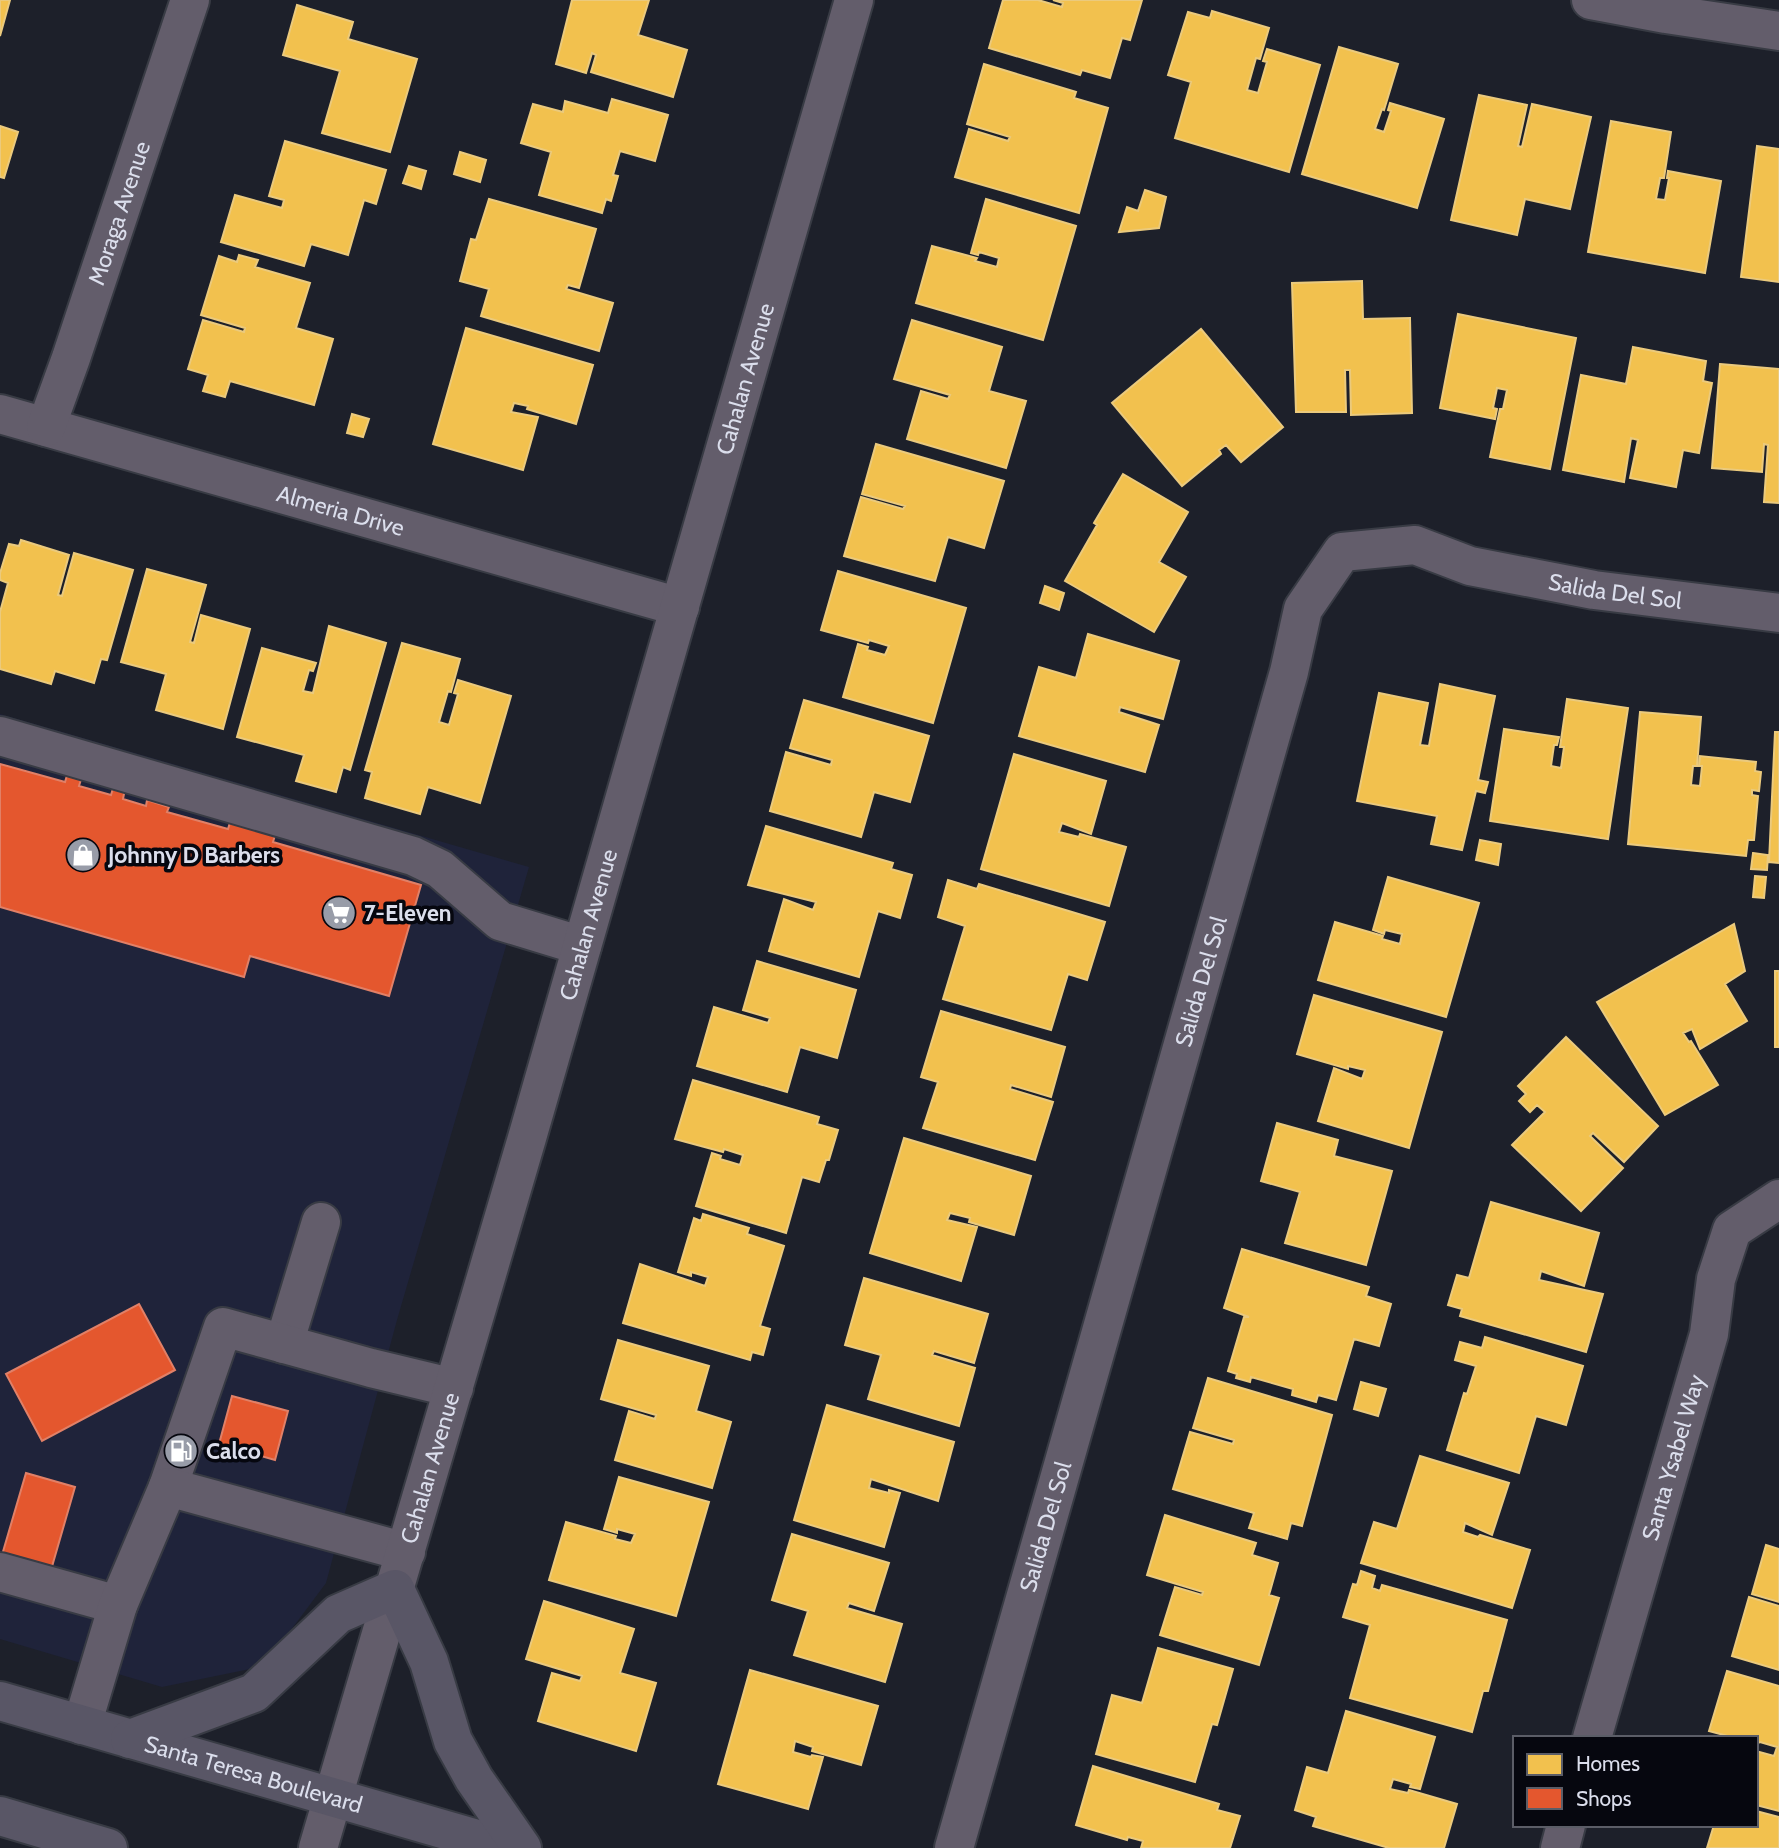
<svg xmlns="http://www.w3.org/2000/svg" width="1779" height="1848" viewBox="0 0 1779 1848" font-family="Cabin,sans-serif">
  <style>
    .built { fill: #1f233a }
    .homes { fill: #f2c14e; stroke: #ebca7d; stroke-width: 2 }
    .shops { fill: #e4572e; stroke: #e18067; stroke-width: 2 }
    .lines { fill: none; stroke-linecap: round; stroke-linejoin: round }
    .minor-casing { stroke: #383b44; stroke-width: 42 }
    .major-casing { stroke: #383b44; stroke-width: 42 }
    .minor { stroke: #635d6b; stroke-width: 38 }
    .major { stroke: #595666; stroke-width: 38 }
    .labels { text-anchor: middle; dominant-baseline: central; stroke-width: 7; stroke-linejoin: round; paint-order: stroke }
    .street-label { font-size: 23px; fill: #dbdeec; stroke: #06070f }
    .poi-label { font-size: 23px; font-weight: bold; fill: #dbdeec; stroke: #06070f; text-anchor: start }
  </style>
  <rect width="100%" height="100%" fill="#1d202a"/>
  <path class="built" d="M0,714l529,153 -132,453 -71,263 -62,83 -102,21 -162,-48z"/>
  <path class="homes" d="M0,0h10l-10,36z
    M572,0h77l-11,35 49,15 -14,47 -82,-25 5,-17 -4,-2 -6,20 -30,-9z
    M1003,0h35l24,7 1,-4 -10,-3h89l-12,40 -8,-2 -12,40 -28,-8 -2,5 -91,-27z
    M297,5l56,17 -5,17 69,20 -27,93 -68,-19 18,-62 -57,-16z
    M1212,11l57,17 -9,31 -4,-1 -9,32 11,3 9,-31 -4,-1 4,-12 53,16 -31,107 -114,-34 16,-56 -23,-7 20,-63 22,6z
    M1339,47l59,17 -14,46 -2,-1 -7,20 9,3 7,-21 -3,-1 2,-7 54,16 -27,89 -115,-34z
    M984,64l92,28 -2,6 34,10 -29,105 -124,-36 14,-48 39,12 2,-4 -43,-13z
    M1479,95l48,10 -9,41 4,1 10,-43 59,13 -21,92 -45,-10 -8,36 -66,-15z
    M612,99l56,16 -13,46 -35,-10 -7,24 5,1 -7,25 -5,-2 -4,14 -63,-18 12,-43 -30,-9 12,-39 30,8 2,-11 43,12z
    M1611,121l60,11 -7,46h-4l-4,21 9,1 4,-22h-2l1,-7 53,10 -16,92 -117,-21z
    M0,126l18,6 -14,46 -4,-1z
    M285,141l101,29 -10,34 -12,-4 -16,55 -37,-11 -7,22 -83,-24 14,-47 47,13 2,-8 -15,-4z
    M1757,146l22,3v133l-38,-5z
    M460,152l26,8 -6,22 -26,-8z
    M409,166l17,5 -5,18 -18,-6z
    M1145,190l21,7 -7,31 -40,4 8,-25 11,4z
    M489,199l107,30 -17,59 -11,-3 -2,4 47,14 -14,48 -118,-35 8,-27 -29,-8 11,-42 5,1z
    M986,199l90,27 -33,114 -127,-37 16,-57 45,12 -2,3 22,6 2,-9 -20,-6 -1,3 -7,-2z
    M239,255l19,5 -3,7 55,16 -14,45 37,11 -19,66 -84,-24 -5,16 -22,-6 5,-16 -20,-6 15,-49 41,12 1,-4 -44,-13 18,-59 18,6z
    M1362,281l1,38 47,-1 2,95 -61,2 -1,-45h-5l1,42h-50l-4,-129z
    M1458,314l118,24 -26,131 -60,-12 10,-48h3l4,-19 -10,-2 -4,20 4,1 -2,10 -55,-11z
    M912,320l90,27 -13,44 37,10 -20,67 -99,-29 14,-48 27,8 2,-4 -56,-16z
    M466,328l127,37 -17,59 -49,-15 1,-3 -14,-3 -3,9 27,5 -15,53 -90,-26z
    M1201,329l82,98 -42,35 -15,-17 -7,5 2,4 -39,32 -70,-83z
    M1633,347l73,14 -3,20 9,2 -13,70 -16,-3 -7,37 -46,-9 8,-38 -7,-2 -7,44 -61,-12 18,-95 45,9z
    M1720,364l59,5v134l-15,-1 4,-57 -4,-1 -2,28 -50,-4z
    M352,414l17,5 -6,18 -16,-4z
    M876,444l128,37 -20,67 -36,-11 -13,44 -91,-25 17,-59 42,12 2,-3 -43,-12z
    M1123,474l65,38 -29,50 27,15 -32,55 -89,-51 32,-56 -3,-2z
    M21,540l48,15 -11,40 4,1 12,-43 59,17 -26,90 -6,-1 -7,24 -39,-12 -4,13 -51,-15v-57l8,-29 -8,-3v-7l9,-29 10,2z
    M147,569l59,16 -16,57 4,1 7,-28 49,14 -27,100 -67,-19 10,-36 -45,-12z
    M838,571l128,37 -33,115 -90,-26 15,-53 10,3 -1,3 18,5 4,-9 -20,-6 -1,3 -47,-13z
    M1045,586l19,7 -5,17 -19,-7z
    M329,626l57,17 -36,127 -7,-3 -7,25 -40,-11 8,-26 -67,-18 25,-89 54,15 -3,8 -4,-1 -6,21 10,2z
    M1088,634l91,27 -16,58 -43,-12 -1,5 40,13 -14,47 -126,-36 20,-69 37,11z
    M402,643l58,16 -9,33 -3,-1 -9,31 10,3 9,-31 -4,-1 4,-13 53,16 -31,107 -52,-16 -8,27 -55,-16 7,-26 -7,-2z
    M1440,684l55,12 -17,84 10,2 -3,11 -9,-2 -14,59 -31,-6 6,-28 -80,-15 22,-108 49,10 -8,42 9,1z
    M1567,699l61,9 -20,131 -118,-18 14,-92 55,8 -2,8h-3l-3,21 10,2 3,-21h-4z
    M804,700l125,36 -19,66 -36,-10 -13,45 -91,-26 16,-59 45,13 1,-5 -42,-12z
    M1640,712l61,5 -4,49h-4l-2,19 9,1 2,-20h-3l1,-10 56,6 -1,9 6,1 -2,19 -7,-1v5l6,1 -4,44h-6l-2,16 -118,-12z
    M1775,732h4v131l-10,-1z
    M1014,754l92,27 -15,53 -29,-11 -3,9 20,5 1,-3 46,13 -17,59 -128,-37z
    M766,826l127,37 -2,6 21,6 -12,43 -22,-7 -19,66 -90,-26 15,-52 29,11 3,-8 -68,-17z
    M1480,840l21,4 -3,21 -22,-5z
    M1753,853l15,2 -1,15 -16,-1z
    M1755,876l11,1 -2,21 -11,-1z
    M1388,877l91,26 -33,114 -128,-37 17,-58 48,14 -1,3 18,5 2,-10 -17,-4 -1,4 -11,-4z
    M948,880l29,9 2,-5 126,38 -18,58 -19,-6 -17,56 -108,-31 22,-73 -27,-9z
    M1734,924l11,47 -20,13 22,37 -47,28 -8,-20 -9,4 6,9 2,-1 27,44 -53,30 -68,-113z
    M757,961l99,29 -19,68 -37,-11 -13,45 -90,-26 17,-59 54,16 2,-5 -27,-8z
    M1775,971h4v76h-4z
    M1314,995l128,37 -33,116 -91,-27 16,-53 28,11 3,-9 -17,-4v3l-51,-15z
    M941,1011l124,36 -14,50 -40,-12 -1,4 43,13 -18,58 -112,-32 15,-46 -17,-5z
    M1566,1037l92,89 -34,36 -31,-29 -3,3 33,32 -42,43 -69,-66 33,-33 -8,-7 -7,7 -11,-11 7,-7 -8,-8z
    M693,1080l126,37 -2,7 21,6 -9,30h-3l-7,22 -17,-5 -16,56 -90,-27 16,-53 9,3 -1,3 20,6 3,-10 -19,-6 -1,3 -48,-13z
    M1277,1123l61,17 -4,16 58,15 -26,94 -81,-22 15,-51 -39,-11z
    M904,1138l127,38 -17,59 -45,-13 1,-4 -20,-5 -3,7 30,7 -16,54 -91,-28z
    M1491,1202l108,31 -15,53 -43,-15 -2,9 64,14 -17,58 -126,-36 2,-7 -14,-4 9,-30 12,3z
    M703,1214l46,14 -2,6 37,12 -24,80 10,3 -7,26 -11,-3 -2,8 -127,-37 17,-59 65,22 3,-9 -17,-5v4l-13,-4 16,-54 7,3z
    M1242,1249l127,38 -3,9 25,8 -12,42 -25,-7 -18,61 -18,-5 -2,7 -24,-7 1,-6 -42,-12 -1,5 -14,-4 1,-4 -9,-3 16,-54h5l-25,-9z
    M864,1278l124,36 -14,49 -40,-12 -2,4 43,13 -16,58 -91,-27 13,-44 -36,-10z
    M1485,1337l98,29 -17,59 -30,-9 -17,57 -72,-23 17,-57 3,1 9,-28 -21,-6 5,-18 22,6z
    M618,1340l91,26 -13,45 35,11 -19,66 -97,-28 14,-49 26,8 1,-4 -55,-16z
    M1208,1378l124,37 -30,111 -11,-3 -4,16 -38,-11 5,-15 -81,-24 17,-57 43,12 1,-4 -41,-12z
    M1361,1382l25,7 -8,27 -24,-7z
    M827,1405l127,37 -16,59 -67,-22 -2,9 20,5v-3l11,3 -16,54 -90,-27z
    M1420,1456l89,27 -17,52 -27,-12 -2,9 15,5 2,-2 50,15 -18,58 -151,-45 13,-41 23,7z
    M619,1477l90,25 -33,114 -127,-36 17,-58 50,14 -1,3 16,4 4,-9 -18,-5v4l-13,-4z
    M1165,1515l91,28 -4,12 26,8 -9,32 10,3 -20,67 -99,-30 15,-48 27,8 1,-3 -56,-17z
    M792,1534l97,29 -15,48 -25,-8 -2,5 55,16 -17,58 -91,-27 14,-44 -36,-11z
    M1766,1545l13,4v53l-27,-8z
    M1361,1571l14,5 -3,12 8,3 2,-6 125,35 -19,71h-5l-11,41 -122,-34 20,-73 -27,-8 10,-33 4,1z
    M1749,1597l30,9v64l-47,-14z
    M544,1601l90,28 -14,44 36,10 -20,68 -98,-30 14,-48 28,8 2,-5 -56,-17z
    M1158,1648l75,21 -16,56 -5,-1 -17,58 -99,-28 16,-59 30,8z
    M750,1670l128,36 -17,59 -49,-14 1,-4 -18,-6 -2,11 18,5 1,-2 11,2 -15,52 -90,-25z
    M1727,1671l52,15v125l-23,-6v-54l18,5 3,-9 -17,-5 -4,2v-6h-21l-26,-7z
    M1346,1711l89,26 -15,52 -10,-2 1,-3 -18,-5 -3,10 18,4 1,-3 48,14 -13,44h-55l-76,-22 3,-9 -21,-7 12,-43 21,6z
    M1093,1766l126,38 -2,6 23,6 -10,32h-89l2,-7 -15,-4 -1,3 -51,-15z
    M1756,1811l23,6v31h-72l7,-23h42z"/>
  <path class="shops" d="M0,764l65,18 4,-13 14,4 -4,13 32,9 3,-10 11,4 -2,10 23,7 1,-6 22,7 -2,5 61,17 4,-13 45,13 -4,13 148,43 -32,111 -139,-40 -6,21 -244,-70z
    M139,1304l36,66 -133,71 -36,-67z
    M232,1396l56,15 -13,49 -56,-16z
    M26,1473l49,14 -24,83 -49,-15z"/>
  <g class="lines">
    <g class="minor-casing">
      <g id="minor">
        <path d="M1591,0l75,14 113,17"/>
        <path id="s1" d="M0,414l680,193"/>
        <path id="s2" d="M46,427l25,-69 119,-358"/>
        <path d="M0,736l413,120 27,13 60,52 82,25"/>
        <path d="M284,1344l37,-122"/>
        <path d="M168,1487l55,-160 148,41 83,20"/>
        <path d="M0,1572l118,33"/>
        <path d="M82,1725l36,-120 50,-118 238,65"/>
        <path id="s3" d="M1592,1738l117,-404 7,-55 16,-49 47,-31"/>
        <path id="s4" d="M318,1848l209,-710 327,-1138"/>
        <path id="s5" d="M954,1848l335,-1176 14,-63 39,-57 73,-7 55,21 124,24 185,23"/>
        <path d="M1560,1848l6,-23"/>
      </g>
    </g>
    <g class="major-casing">
      <g id="major">
        <path id="s6" d="M0,1701l508,147"/>
        <path d="M130,1739l124,-46 84,-79 57,-25 34,73 24,79 21,38 48,69"/>
        <path d="M0,1816l108,32"/>
      </g>
    </g>
    <use href="#minor" class="minor"/>
    <use href="#major" class="major"/>
  </g>
  <defs>
    <g id="shop-disc" transform="scale(1.75)"><circle r="9.5" fill="#989ca8" stroke="#06070f"/><path d="M-5-2.5h2.3a2.7 3.5 0 0 1 5.4 0H5L5.5 6h-11ZM-1.5-2.5h3a1.5 2.3 0 0 0-3 0Z" fill="#fff"/></g>
    <g id="supermarket-disc" transform="scale(1.75)"><circle r="9.5" fill="#989ca8" stroke="#06070f"/><path d="M-6-5.5h2.5l.6 2H6L4.5 2H-2.5L-4.4-4H-6ZM-1.5 3.2a1.3 1.3 0 1 0 .1 0ZM3 3.2a1.3 1.3 0 1 0 .1 0Z" fill="#fff"/></g>
    <g id="fuel-disc" transform="scale(1.75)"><circle r="9.5" fill="#989ca8" stroke="#06070f"/><path d="M-5.5-6h7V0h2V4h1.3V-2.5L3-4.5l.8-.8L6-3V5H2.5V1h-1V6h-7ZM-4.2-4.7v3.2H.2V-4.7Z" fill="#fff"/></g>
  </defs>
  <g fill-rule="evenodd">
    <use href="#shop-disc" x="83" y="855"/>
    <use href="#supermarket-disc" x="339" y="913"/>
    <use href="#fuel-disc" x="181" y="1451"/>
  </g>
  <g class="labels">
    <g class="street-label">
      <text stroke="none"><textPath href="#s2" startOffset="226">Moraga Avenue</textPath></text>
      <text stroke="none"><textPath href="#s4" startOffset="1530">Cahalan Avenue</textPath></text>
      <text stroke="none"><textPath href="#s1" startOffset="354">Almeria Drive</textPath></text>
      <text stroke="none"><textPath href="#s5" startOffset="1636">Salida Del Sol</textPath></text>
      <text stroke="none"><textPath href="#s4" startOffset="962">Cahalan Avenue</textPath></text>
      <text stroke="none"><textPath href="#s5" startOffset="901">Salida Del Sol</textPath></text>
      <text stroke="none"><textPath href="#s3" startOffset="292">Santa Ysabel Way</textPath></text>
      <text stroke="none"><textPath href="#s4" startOffset="396">Cahalan Avenue</textPath></text>
      <text stroke="none"><textPath href="#s5" startOffset="334">Salida Del Sol</textPath></text>
      <text stroke="none"><textPath href="#s6" startOffset="264">Santa Teresa Boulevard</textPath></text>
    </g>
    <g class="poi-label">
      <text x="108" y="855">Johnny D Barbers</text>
      <text x="364" y="913">7-Eleven</text>
      <text x="206" y="1451">Calco</text>
    </g>
  </g>
  <rect x="1513" y="1736" width="245" height="91" fill="#06070f" stroke="#5b5d67" stroke-width="2"/>
  <rect x="1527" y="1754" width="35" height="21" fill="#f2c14e" stroke="#5b5d67" stroke-width="2"/>
  <text x="1576" y="1771" font-size="21" fill="#dbdeec">Homes</text>
  <rect x="1527" y="1788" width="35" height="21" fill="#e4572e" stroke="#5b5d67" stroke-width="2"/>
  <text x="1576" y="1806" font-size="21" fill="#dbdeec">Shops</text>
</svg>
